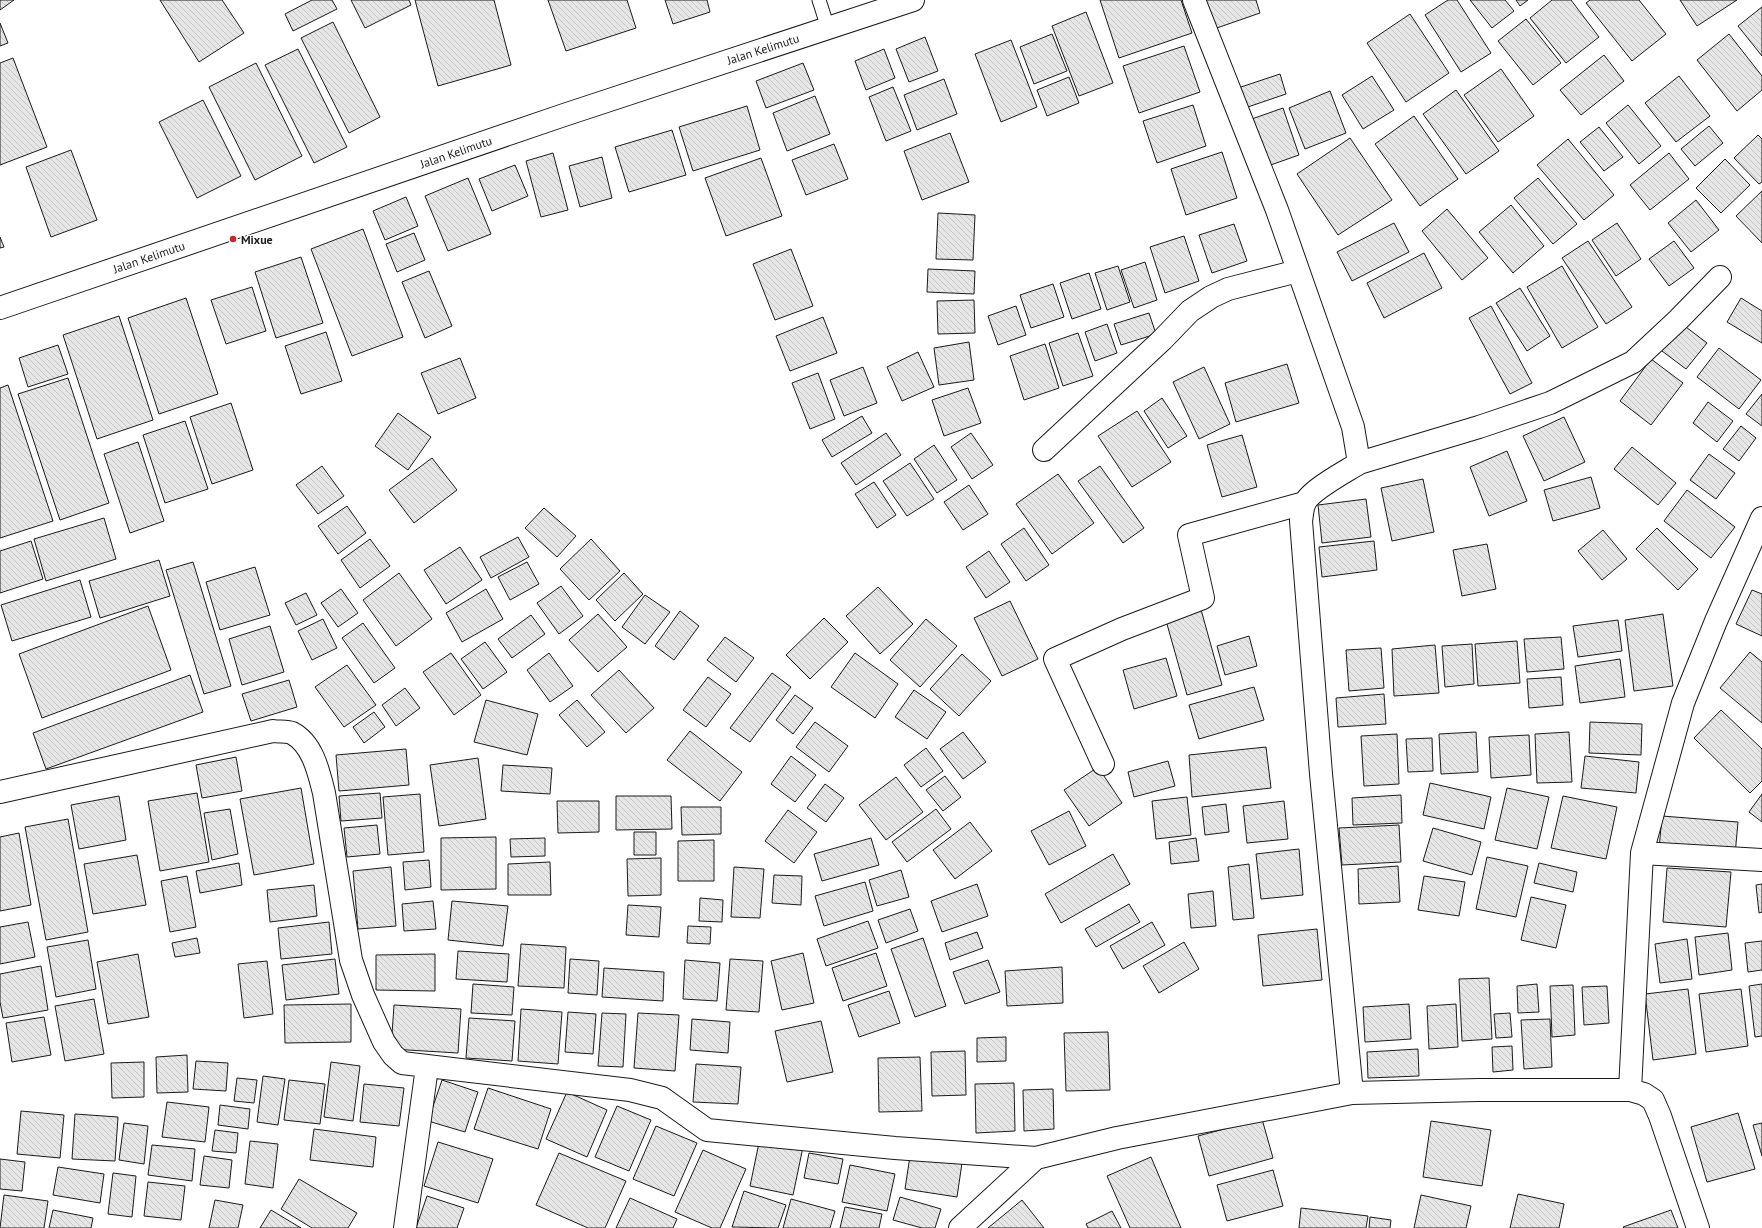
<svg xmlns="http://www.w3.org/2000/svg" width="1762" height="1228" viewBox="0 0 1762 1228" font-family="'PT Sans',sans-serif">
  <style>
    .building { fill: url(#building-back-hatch); stroke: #1a1a1a }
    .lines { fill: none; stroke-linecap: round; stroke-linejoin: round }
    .lane-casing { stroke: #1a1a1a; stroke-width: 15 }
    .street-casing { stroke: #1a1a1a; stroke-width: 24 }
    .secondary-casing { stroke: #1a1a1a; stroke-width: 24 }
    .lane { stroke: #fff; stroke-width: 13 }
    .street { stroke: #fff; stroke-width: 22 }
    .secondary { stroke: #fff; stroke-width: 22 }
    .poi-dot { fill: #c62828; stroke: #fff; stroke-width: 1.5 }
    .labels { text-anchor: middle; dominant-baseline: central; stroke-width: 3; stroke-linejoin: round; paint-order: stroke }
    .street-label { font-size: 12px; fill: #1a1a1a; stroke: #fff }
    .poi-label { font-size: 12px; font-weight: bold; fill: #1a1a1a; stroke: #fff; text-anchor: start }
  </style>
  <defs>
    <pattern id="building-back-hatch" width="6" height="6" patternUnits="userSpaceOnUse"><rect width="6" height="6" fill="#e6e6e6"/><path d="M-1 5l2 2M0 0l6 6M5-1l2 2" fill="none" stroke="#c5c5c5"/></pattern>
  </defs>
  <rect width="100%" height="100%" fill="#fff"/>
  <path class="building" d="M0,0h14l-14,10z
    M160,0h62l22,33 -45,29z
    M312,0h20l5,9 -44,22 -8,-17z
    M351,0h58l2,5 -46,23z
    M415,0h79l17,65 -73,21z
    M548,0h79l9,28 -70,23z
    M665,0h42l3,12 -37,12z
    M1100,0h81l11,33 -73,25z
    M1202,0h54l4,13 -49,17z
    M1448,0h9l34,53 -30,19 -36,-57z
    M1470,0h35l9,11 -22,17z
    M1516,0h12l-8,6z
    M1552,0h19l28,37 -33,26 -36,-45z
    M1590,0h49l27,34 -34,27 -46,-58z
    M1680,0h57l-40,26z
    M1762,7v49l-24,-30z
    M1086,12l27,71 -34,13 -27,-70z
    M1410,14l39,59 -43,29 -39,-59z
    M1526,19l35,44 -28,22 -35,-44z
    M333,22l47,95 -31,16 -48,-95z
    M0,23l8,20 -8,3z
    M1052,34l15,37 -33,13 -14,-37z
    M1729,34l33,42v14l-25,21 -40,-51z
    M925,37l13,34 -29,11 -13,-33z
    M1011,40l26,67 -36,15 -26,-68z
    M1184,46l16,46 -61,21 -16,-47z
    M298,49l49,98 -33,16 -49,-98z
    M884,49l11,29 -29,12 -11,-29z
    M1604,55l20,26 -43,34 -21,-25z
    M13,58l34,89 -47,18v-102z
    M256,63l46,93 -47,24 -46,-93z
    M803,63l11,27 -48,18 -10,-27z
    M1501,69l33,47 -36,26 -34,-47z
    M1280,74l6,20 -47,16 -7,-20z
    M1372,76l22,34 -31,19 -21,-34z
    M1679,76l31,40 -34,26 -31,-39z
    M1069,77l10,26 -32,13 -10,-26z
    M944,79l13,35 -40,16 -13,-35z
    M893,87l18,44 -25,10 -17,-44z
    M1456,90l43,61 -33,23 -43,-60z
    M1330,91l16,42 -41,16 -16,-41z
    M815,96l15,38 -43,17 -14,-38z
    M203,100l38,76 -44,22 -38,-76z
    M1193,105l13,41 -49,17 -14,-42z
    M1628,105l33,41 -22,18 -33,-41z
    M747,106l13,44 -67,21 -14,-44z
    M1283,108l16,47 -34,12 -16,-47z
    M1414,116l44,63 -38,27 -45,-62z
    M1709,126l14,17 -28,23 -14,-17z
    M1599,127l24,30 -19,14 -24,-29z
    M672,130l14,45 -57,17 -14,-45z
    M950,133l19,49 -47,18 -18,-49z
    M1758,135l4,4v43l-3,2 -25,-26z
    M1350,138l42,62 -54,35 -41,-61z
    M1568,139l46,56 -30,25 -47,-55z
    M834,144l14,35 -42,16 -14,-35z
    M71,150l26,70 -46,17 -25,-70z
    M1222,152l15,46 -51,17 -15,-46z
    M553,153l15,57 -27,7 -15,-56z
    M1669,153l20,26 -39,31 -20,-25z
    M602,157l10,41 -32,9 -11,-41z
    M761,158l21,58 -56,20 -21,-58z
    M1725,159l25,26 -29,28 -25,-25z
    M515,165l13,31 -36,15 -13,-32z
    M468,178l23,56 -43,17 -23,-55z
    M1538,178l39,46 -24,20 -39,-46z
    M1762,191v52l-26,-27z
    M406,197l12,29 -33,14 -12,-29z
    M1696,200l23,30 -28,22 -23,-29z
    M1511,205l33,41 -31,27 -34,-41z
    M1447,209l41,49 -26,22 -40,-49z
    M938,213l37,2 -2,45 -37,-1z
    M1394,223l15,29 -57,29 -15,-29z
    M1617,223l24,36 -25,17 -24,-36z
    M1234,224l13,37 -35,12 -13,-38z
    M363,229l40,108 -51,19 -41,-107z
    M414,233l11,27 -28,12 -11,-28z
    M1184,236l15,45 -34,12 -15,-46z
    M0,237l4,10 -4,1z
    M1588,241l44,66 -26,17 -44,-66z
    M1674,241l20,27 -25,18 -20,-27z
    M791,249l22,57 -38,14 -22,-56z
    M1424,253l18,35 -58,30 -17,-35z
    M301,257l22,66 -47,15 -21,-66z
    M1145,262l12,38 -23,8 -13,-38z
    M1118,266l12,36 -23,8 -12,-37z
    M1562,266l36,61 -36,21 -35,-61z
    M928,269l47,2 -1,23 -47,-2z
    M429,271l23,55 -27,12 -23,-56z
    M1089,273l12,36 -29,10 -12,-36z
    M1053,284l11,33 -33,11 -11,-33z
    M252,287l14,44 -40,13 -15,-44z
    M1520,288l30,48 -23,15 -31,-48z
    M186,298l32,96 -59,20 -31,-96z
    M1741,298l21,13v32l-35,-21z
    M974,300l1,33 -37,1 -1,-33z
    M1016,306l10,29 -28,10 -10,-29z
    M1491,306l41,77 -22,11 -41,-76z
    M1149,313l7,21 -35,11 -7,-21z
    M119,316l34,104 -56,19 -34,-104z
    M823,317l14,36 -47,18 -14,-35z
    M1678,321l29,22 -21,26 -28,-21z
    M1107,324l10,29 -22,8 -10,-29z
    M326,332l16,49 -41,13 -16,-48z
    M1078,333l15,43 -30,10 -14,-43z
    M969,342l5,38 -35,5 -5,-37z
    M1045,344l14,44 -35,12 -14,-44z
    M58,345l10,29 -40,13 -9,-29z
    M1719,348l42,32 -22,29 -42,-32z
    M918,352l16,35 -32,14 -15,-34z
    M460,358l16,40 -38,16 -17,-41z
    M1651,359l32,24 -32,42 -31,-24z
    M1287,364l12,39 -63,19 -11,-39z
    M863,367l14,36 -33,13 -14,-36z
    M1204,367l26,57 -31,15 -26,-57z
    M818,373l17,46 -25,10 -18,-46z
    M68,378l41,125 -49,17 -42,-126z
    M8,385l45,136 -53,17v-150z
    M968,388l13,35 -37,13 -12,-36z
    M1762,394v32l-16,-12z
    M1162,398l25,38 -19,12 -24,-37z
    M1708,402l25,19 -16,21 -24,-19z
    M231,403l22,67 -41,14 -22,-67z
    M1137,411l34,51 -39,25 -34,-51z
    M398,413l33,24 -23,33 -33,-24z
    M862,416l10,17 -40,24 -10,-17z
    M1564,417l21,45 -41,19 -21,-45z
    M185,421l23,68 -43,14 -22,-68z
    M1741,426l15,12 -17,23 -16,-12z
    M886,433l15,22 -45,30 -15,-22z
    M971,433l22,32 -21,14 -21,-32z
    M1242,435l15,52 -35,10 -15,-52z
    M138,442l26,79 -34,12 -26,-79z
    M934,445l23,35 -20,13 -23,-34z
    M1632,447l44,36 -18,22 -44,-36z
    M1507,451l20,50 -38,15 -19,-49z
    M1709,454l26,19 -19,26 -26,-19z
    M432,458l25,32 -43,33 -25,-33z
    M910,463l24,36 -27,17 -24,-35z
    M322,466l22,30 -26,18 -22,-29z
    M1100,466l44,62 -21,15 -45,-62z
    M1058,474l36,49 -42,31 -36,-50z
    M1591,477l9,31 -47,13 -9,-31z
    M1423,479l11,53 -42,9 -11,-53z
    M874,482l22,33 -19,13 -22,-34z
    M969,485l19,29 -25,16 -19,-28z
    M1687,490l48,37 -24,31 -47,-37z
    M1366,499l5,38 -49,6 -4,-38z
    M347,506l19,27 -28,21 -20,-28z
    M544,508l32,28 -19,21 -32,-29z
    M104,518l12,41 -70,22 -12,-42z
    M1024,528l25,37 -23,16 -25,-37z
    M1657,528l41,41 -20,21 -42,-41z
    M1603,530l24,29 -25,21 -24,-29z
    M518,537l11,20 -38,21 -11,-21z
    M370,539l20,27 -30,22 -19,-28z
    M591,539l29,32 -31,29 -29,-31z
    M31,541l12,38 -43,14v-42z
    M1374,541l3,29 -55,7 -3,-30z
    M1487,544l9,45 -34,7 -9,-46z
    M460,547l22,33 -36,24 -22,-34z
    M989,551l21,31 -24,16 -20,-31z
    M159,560l11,36 -70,22 -11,-37z
    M193,562l38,124 -27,8 -38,-124z
    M527,562l12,22 -29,16 -12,-23z
    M255,567l15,48 -50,15 -14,-48z
    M399,573l33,46 -36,27 -33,-46z
    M624,573l19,21 -28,27 -19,-21z
    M80,580l11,37 -79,24 -11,-36z
    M561,586l22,30 -24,18 -22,-31z
    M878,587l35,37 -33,30 -34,-38z
    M341,589l17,24 -20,14 -17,-24z
    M486,589l17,30 -41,23 -16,-29z
    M1752,590l10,4v42l-26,-12z
    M306,593l11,22 -21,10 -11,-22z
    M645,595l25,17 -25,32 -23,-17z
    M1010,601l28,58 -36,17 -28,-58z
    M148,606l23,64 -129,48 -23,-64z
    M1200,606l22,79 -35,10 -22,-78z
    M680,611l19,15 -25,34 -19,-14z
    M598,614l29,33 -29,25 -29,-32z
    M1663,614l10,72 -39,5 -9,-71z
    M531,615l14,19 -33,24 -14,-19z
    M824,618l24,24 -38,37 -24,-24z
    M323,619l14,29 -25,12 -14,-29z
    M926,619l31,27 -37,41 -30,-27z
    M1618,620l4,31 -44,6 -5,-31z
    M363,623l32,45 -21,15 -32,-45z
    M270,626l14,46 -42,13 -13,-46z
    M1249,636l8,30 -32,9 -8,-29z
    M725,637l29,21 -18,24 -29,-22z
    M1561,637l3,32 -37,3 -3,-33z
    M1517,641l3,42 -42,3 -3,-42z
    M485,642l22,30 -24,17 -22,-30z
    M1472,644l2,40 -29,3 -3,-41z
    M1435,645l4,48 -45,3 -2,-47z
    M1381,648l3,40 -35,3 -3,-41z
    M1750,652l12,10v61l-42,-35z
    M451,653l30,42 -27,20 -31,-43z
    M549,653l24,33 -23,16 -23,-32z
    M855,653l43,31 -23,34 -44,-31z
    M962,654l29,27 -32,35 -29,-27z
    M1166,658l11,38 -43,13 -11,-39z
    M1620,659l5,38 -45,6 -5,-37z
    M347,665l29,40 -32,22 -29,-40z
    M619,670l35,38 -28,25 -35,-38z
    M772,673l19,14 -41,55 -20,-14z
    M190,675l13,37 -157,57 -13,-36z
    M708,677l23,17 -25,33 -23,-17z
    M1561,677l2,28 -34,3 -2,-29z
    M289,680l8,27 -46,14 -9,-27z
    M1254,687l10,33 -65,19 -10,-34z
    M405,688l15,20 -24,18 -14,-21z
    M914,690l32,22 -19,27 -32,-22z
    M1384,694l2,30 -48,3 -2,-29z
    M795,695l18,13 -20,26 -17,-14z
    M486,700l52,14 -11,41 -53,-13z
    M577,700l28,32 -18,15 -28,-32z
    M1721,710l41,39v32l-12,12 -56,-55z
    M374,712l11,15 -21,16 -11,-16z
    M815,722l33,24 -19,26 -33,-25z
    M1590,722l52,2 -1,31 -52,-2z
    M690,731l52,41 -22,29 -53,-41z
    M963,732l23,30 -23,17 -23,-30z
    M1476,732l2,40 -37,2 -2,-40z
    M1569,732l3,50 -35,1 -2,-49z
    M1397,734l2,50 -35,2 -3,-50z
    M1529,735l2,40 -40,3 -2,-41z
    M1432,738l1,33 -25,1 -2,-33z
    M1266,747l5,41 -79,9 -3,-42z
    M926,748l17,23 -22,16 -17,-22z
    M406,749l3,36 -70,6 -3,-36z
    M791,756l25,19 -21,27 -24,-18z
    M1585,756l54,6 -3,31 -55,-5z
    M236,757l6,34 -40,7 -6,-33z
    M478,758l8,61 -47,7 -9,-61z
    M1168,761l7,25 -41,11 -6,-25z
    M503,765l49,3 -2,26 -49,-3z
    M1098,767l24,36 -33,23 -25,-36z
    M945,776l16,21 -18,14 -17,-21z
    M896,777l27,35 -37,28 -27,-35z
    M1430,783l61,14 -7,32 -61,-14z
    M825,784l19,14 -18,24 -19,-14z
    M301,788l13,76 -60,11 -14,-76z
    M1507,788l42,9 -12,52 -42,-9z
    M197,793l12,69 -49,9 -12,-70z
    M380,793l2,25 -41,3 -2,-25z
    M420,794l4,58 -36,3 -5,-58z
    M1762,794v28l-13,-10z
    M1401,795l1,28 -49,2 -1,-27z
    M119,796l7,44 -47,9 -8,-44z
    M616,796h55l1,33 -56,1z
    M1563,796l54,11 -11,52 -55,-11z
    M1187,797l4,38 -35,4 -4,-38z
    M557,801h42v31l-41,1z
    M1284,801l4,38 -41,4 -4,-37z
    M1226,804l3,28 -24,3 -3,-28z
    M681,807h40v27l-39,1z
    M230,809l8,45 -26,6 -8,-47z
    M936,809l15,20 -44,33 -15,-20z
    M788,810l29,22 -23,31 -29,-22z
    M1069,811l17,35 -37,19 -18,-34z
    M1662,816l76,6 -3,33 -76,-6z
    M68,819l20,113 -42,8 -21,-113z
    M970,822l22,29 -37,28 -22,-29z
    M377,825l3,29 -33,3 -3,-29z
    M1399,825l2,37 -59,3 -3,-37z
    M1433,828l48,14 -9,33 -49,-14z
    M634,832h22v23h-22z
    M19,833l12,72 -31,6v-74z
    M496,837v52l-55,1v-52z
    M545,838v18l-34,1 -1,-18z
    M871,838l8,27 -57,16 -8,-27z
    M1196,838l3,23 -28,3 -2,-22z
    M714,840v41h-36v-40z
    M1299,849l4,46 -42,4 -5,-45z
    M1113,854l17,30 -69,39 -16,-29z
    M137,855l9,50 -53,9 -9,-50z
    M1487,857l41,9 -12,51 -40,-8z
    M661,858v37l-33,1 -1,-37z
    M429,860l2,27 -26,3 -2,-28z
    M550,862l1,33h-43v-31z
    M239,863l3,22 -42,8 -4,-22z
    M1539,863l38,9 -4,20 -39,-9z
    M1249,864l5,54 -21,2 -5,-53z
    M1398,866l2,36 -41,2 -1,-35z
    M391,867l5,59 -38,3 -5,-58z
    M734,867l30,2 -4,49 -29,-1z
    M1667,868l64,4 -5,55 -63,-5z
    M901,870l8,27 -32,9 -8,-26z
    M774,875l28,1 -1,29 -29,-2z
    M187,876l9,51 -26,5 -9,-51z
    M1424,876l41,6 -6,34 -41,-6z
    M865,882l8,29 -49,15 -9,-30z
    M977,884l11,32 -46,16 -11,-31z
    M1762,884v28l-3,1 -3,-28z
    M314,885l3,31 -47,6 -3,-32z
    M1213,891l3,35 -25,2 -3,-34z
    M1531,897l35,8 -10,43 -35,-8z
    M700,898l23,2 -1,22 -23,-1z
    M433,901l3,28 -32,2 -2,-27z
    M452,901l56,5 -5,40 -55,-6z
    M1129,904l11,18 -44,25 -11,-18z
    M628,905l33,2 -2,30 -33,-2z
    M910,909l8,22 -32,12 -8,-23z
    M868,921l10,27 -52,18 -9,-27z
    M28,922l7,35 -35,7v-37z
    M329,922l3,32 -51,5 -3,-31z
    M1152,922l13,23 -42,24 -13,-23z
    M688,926l23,1 -1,17 -23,-1z
    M1317,929l5,51 -59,6 -5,-51z
    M977,932l6,16 -33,12 -5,-17z
    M1728,933l4,37 -33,5 -4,-38z
    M197,938l3,15 -25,4 -3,-14z
    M923,938l23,68 -31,11 -24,-68z
    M1687,939l5,40 -32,4 -5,-39z
    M88,940l8,49 -40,8 -9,-50z
    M1762,941v29l-14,2 -3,-29z
    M1184,942l15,27 -40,24 -16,-27z
    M521,944l45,3 -2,41 -46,-2z
    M458,951l51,3 -2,28 -51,-3z
    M803,953l11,50 -32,7 -11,-49z
    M876,953l11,33 -44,15 -11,-33z
    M138,954l11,63 -41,7 -11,-62z
    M435,954v37l-59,-1v-35z
    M335,959l4,35 -53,6 -4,-35z
    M570,959l29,2 -2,34 -29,-2z
    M730,959l33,2 -4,51 -33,-2z
    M685,960l35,3 -3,38 -34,-2z
    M988,960l12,32 -35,12 -12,-32z
    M267,961l6,53 -29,4 -6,-54z
    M41,966l7,44 -45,8 -3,-16v-28z
    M1062,967l1,36 -56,3 -2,-35z
    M604,968l60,4 -1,29 -61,-4z
    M1489,978l3,61 -30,2 -3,-62z
    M473,984l41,3 -2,28 -41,-2z
    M1537,984l2,28 -21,1 -1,-27z
    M1762,984v52l-7,1 -6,-51z
    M1573,985l2,50 -23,2 -2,-51z
    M1607,986l2,37 -25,2 -2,-38z
    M1688,989l8,65 -43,6 -8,-66z
    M1741,989l7,57 -42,6 -7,-58z
    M889,991l11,32 -41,14 -11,-32z
    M94,999l10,55 -39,7 -10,-55z
    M351,1004v38l-66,1 -1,-38z
    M1409,1004l2,35 -46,3 -2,-35z
    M1456,1004l2,43 -29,2 -2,-43z
    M394,1005l67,4 -3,44 -67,-4z
    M521,1009l41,3 -4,52 -40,-3z
    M568,1012l28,2 -3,40 -28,-2z
    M602,1013l24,1 -3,53 -25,-1z
    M638,1013l41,2 -4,56 -41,-3z
    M1510,1013l2,24 -16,1 -2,-24z
    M44,1017l7,38 -39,7 -6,-39z
    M469,1018l46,3 -3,40 -46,-3z
    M692,1019l38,3 -2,31 -38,-3z
    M1550,1019l2,48 -28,2 -3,-49z
    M821,1021l12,51 -46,10 -12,-51z
    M1108,1032l2,58 -44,1 -2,-58z
    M1006,1037v24l-29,1v-24z
    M1512,1046l1,24 -20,2 -1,-25z
    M1418,1049l1,27 -51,2 -1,-26z
    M965,1051l1,44 -34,1 -1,-44z
    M187,1055l1,37 -31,1 -1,-36z
    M920,1057l2,54 -43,1 -1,-54z
    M196,1061l32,2 -2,28 -33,-2z
    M144,1062v35l-32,1 -1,-35z
    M331,1062l29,4 -7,55 -29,-4z
    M696,1064l45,3 -3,37 -45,-2z
    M263,1076l22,3 -7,46 -21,-3z
    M237,1078l20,2 -3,23 -20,-2z
    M289,1080l36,4 -5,40 -36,-4z
    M442,1080l36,12 -13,40 -37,-11z
    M1014,1083l1,48 -39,2 -1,-49z
    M364,1084l40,4 -5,38 -39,-4z
    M488,1088l63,21 -13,40 -64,-20z
    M1053,1089l1,40 -30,2 -1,-41z
    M567,1092l40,18 -20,47 -41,-18z
    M167,1102l42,5 -4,35 -43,-5z
    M220,1105l30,4 -2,20 -30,-4z
    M617,1106l34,14 -22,51 -34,-14z
    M21,1111l43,4 -4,43 -43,-4z
    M1738,1113l17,56 -48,13 -16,-55z
    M75,1114l43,3 -3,44 -43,-2z
    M1262,1119l11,39 -64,18 -11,-40z
    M1431,1121l60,9 -9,56 -59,-9z
    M124,1123l24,3 -4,38 -25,-4z
    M1762,1123v33l-9,-31z
    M656,1126l41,17 -23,53 -41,-17z
    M314,1129l62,8 -3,30 -63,-7z
    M215,1130l23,3 -2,20 -24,-2z
    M760,1138l43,9 -10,48 -43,-9z
    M250,1141l28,3 -5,44 -28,-4z
    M438,1142l55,17 -15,44 -54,-17z
    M152,1145l43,4 -3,32 -44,-6z
    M703,1150l43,19 -26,59h-8l-37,-16z
    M559,1153l67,28 -21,47h-17l-52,-23z
    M809,1153l34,6 -5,25 -34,-6z
    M204,1156l28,4 -3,28 -29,-3z
    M910,1156l52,7 -5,34 -52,-8z
    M1151,1157l30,71h-51l-23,-52z
    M0,1159l25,3 -3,29 -22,-2z
    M850,1165l45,9 -8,37 -45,-9z
    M58,1167l46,7 -4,29 -47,-8z
    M1273,1170l10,36 -56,15 -10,-36z
    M113,1173l23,3 -4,41 -24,-3z
    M299,1179l58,34 -9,15h-36l-31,-19z
    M148,1182l37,4 -4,34 -37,-4z
    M744,1191l42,14 -8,23 -46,-1z
    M1518,1194l46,10 -5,24h-49z
    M4,1195l44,6 -4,27h-44z
    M1421,1195l50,11 -5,22h-52z
    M427,1196l37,12 -7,20h-41z
    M900,1197l41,12 -6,19h-13l-29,-8z
    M630,1198l47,21 -4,9h-57z
    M791,1199l44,12 -5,17h-47z
    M215,1200l28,5 -5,23h-29z
    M1022,1200l22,28h-56z
    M845,1207l37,7 -3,14h-39z
    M1301,1208l67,8 -2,12h-67z
    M53,1210l40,8 -2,10h-42z
    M271,1210l30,18h-41z
    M1671,1210l7,18h-54l-1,-1z
    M1112,1211l9,17h-33l-2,-4z
    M1370,1217l21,3 -1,8h-21z"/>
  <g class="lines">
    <g class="lane-casing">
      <path id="lane" d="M819,0l9,28"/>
    </g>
    <g class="street-casing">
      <path id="street" d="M1194,0l83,210 76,217 6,36c-12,8 -51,28 -55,42 -2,5 -2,11 -3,16l20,253 31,319
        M1044,450l118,-110 28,-29 21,-14 17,-8 70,-18
        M1359,463l120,-36 71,-24 83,-41 46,-43 41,-42
        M1103,764l-48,-105 67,-30 81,-31 -14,-63 115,-32
        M0,792l273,-61c5,1 14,0 19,2 21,11 27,40 32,60l27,167 12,35 21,47 9,13 9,8 228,27 32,8 45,32 188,18 141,10
        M1642,853l120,7
        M1630,1090l12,-237 41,-150 33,-82 46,-103
        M405,1228l22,-161
        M960,1228l76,-70 81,-20 235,-45 127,-3h151l14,4 9,6 7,16 38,112"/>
    </g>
    <g class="secondary-casing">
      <path id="secondary" d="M0,308l564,-193 349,-115"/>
    </g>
    <use href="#lane" class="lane"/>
    <use href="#street" class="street"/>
    <use href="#secondary" class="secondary"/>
  </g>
  <circle class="poi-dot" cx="233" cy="239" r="4"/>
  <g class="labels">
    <g class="street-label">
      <text transform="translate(763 49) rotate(-18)">Jalan Kelimutu</text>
      <text transform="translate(456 152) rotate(-19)">Jalan Kelimutu</text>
      <text transform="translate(149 257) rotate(-19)">Jalan Kelimutu</text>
    </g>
    <g class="poi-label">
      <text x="241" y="239">Mixue</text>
    </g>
  </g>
</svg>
